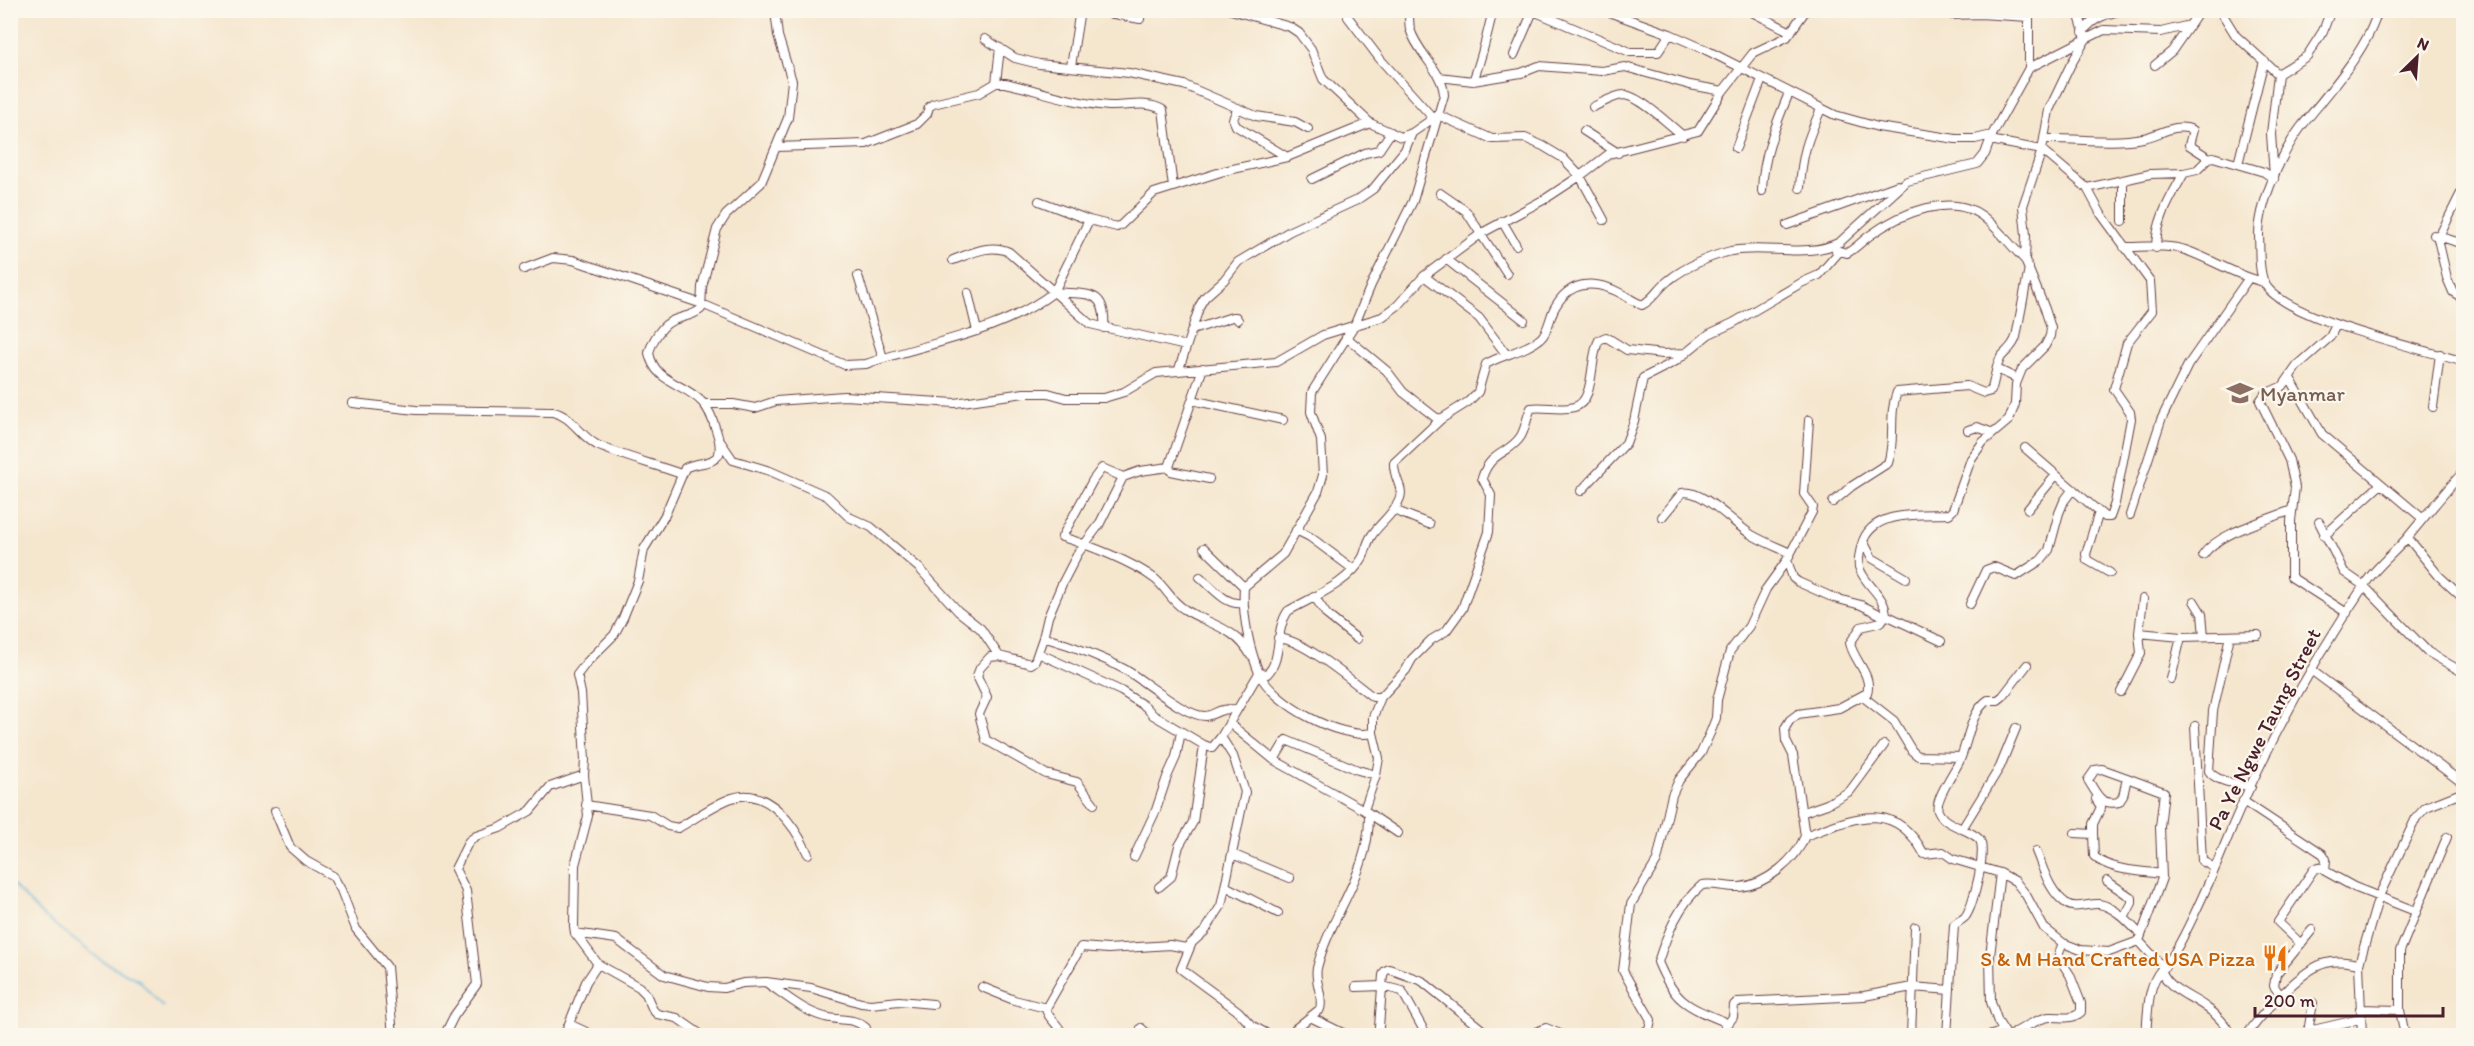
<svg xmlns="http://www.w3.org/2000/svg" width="2474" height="1046" viewBox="0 0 2474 1046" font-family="Itim,sans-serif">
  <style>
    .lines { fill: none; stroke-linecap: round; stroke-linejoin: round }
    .stream { stroke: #5bafd7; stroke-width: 1.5 }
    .minor-casing { stroke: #643d43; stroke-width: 10 }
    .minor { stroke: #fff; stroke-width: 8 }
    .labels { text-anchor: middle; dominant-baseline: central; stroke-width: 4.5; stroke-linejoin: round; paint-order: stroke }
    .education-label { font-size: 21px; fill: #785e54; stroke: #fbf7ec; text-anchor: start }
    .street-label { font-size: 21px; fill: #4a1f2b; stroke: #fbf7ec }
    .food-label { font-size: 21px; fill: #c56008; stroke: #fbf7ec; text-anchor: end }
  </style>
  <rect width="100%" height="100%" fill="#fbf7ec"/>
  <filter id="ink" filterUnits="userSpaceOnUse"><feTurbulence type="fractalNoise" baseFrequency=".0167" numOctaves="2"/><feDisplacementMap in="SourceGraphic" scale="12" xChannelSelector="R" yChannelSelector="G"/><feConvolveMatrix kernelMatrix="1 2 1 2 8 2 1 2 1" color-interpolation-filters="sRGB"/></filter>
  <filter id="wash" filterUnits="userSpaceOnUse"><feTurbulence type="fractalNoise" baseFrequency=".008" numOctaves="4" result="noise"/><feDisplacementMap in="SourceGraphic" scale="24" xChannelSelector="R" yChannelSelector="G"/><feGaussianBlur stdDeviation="1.35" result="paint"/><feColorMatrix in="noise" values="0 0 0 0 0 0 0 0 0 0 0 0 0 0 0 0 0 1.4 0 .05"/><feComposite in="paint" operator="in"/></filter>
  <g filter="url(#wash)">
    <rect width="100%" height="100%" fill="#f5e6ce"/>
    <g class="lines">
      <path class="stream" d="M10,882l33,34 59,45 37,19 24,27"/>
    </g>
  </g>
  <g filter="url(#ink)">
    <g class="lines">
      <g class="minor-casing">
        <path id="minor" d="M1093,10l47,9
          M1231,10l59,17 9,6 12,16 12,30 47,44 31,14 11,-4 26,-18 54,24 33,-1 18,8 20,12 17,18 24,44
          M1409,10c0,6 0,14 1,19 7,24 33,42 34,66l-31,106 -42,84 -16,39 -43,68 -1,20 10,28 2,35 -5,17 -35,62 -39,33c-2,27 5,61 15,86l8,1c16,-15 7,-43 21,-63 26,-15 60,-27 75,-54 3,-7 4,-15 9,-22 8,-12 23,-22 28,-37 4,-11 -7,-20 -6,-35l47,-44 27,-17 10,-10 8,-28c17,-10 40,-13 55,-26 7,-6 9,-21 13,-29 15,-29 41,-30 68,-15 7,4 12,8 20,11 12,-6 16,-17 27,-25 16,-13 41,-24 62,-29 35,-7 77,8 109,-9l67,-61 70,-17 8,-10 7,-19 37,-67v-58
          M1531,10l99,42h28l12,-18
          M1603,10l67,24 34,15 131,66 43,12 78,12h19l17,-4
          M1748,10l43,22
          M2220,10l16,26 42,38 -7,60 3,43
          M2277,10h1
          M2378,10c-10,40 -52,85 -77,117 -20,27 -42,77 -42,109 1,14 -1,33 5,46 15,36 160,67 200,80
          M1952,15l28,-1 49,3
          M1348,17l32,42 53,59
          M2083,32c9,-14 25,-19 41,-22
          M985,39l30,19 24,6 90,9 55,12 72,31 39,6 13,7
          M1514,55l19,-44
          M2155,65l17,-14 18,-26
          M1071,66l9,-56
          M2029,68l57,-29 -6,-20 3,-9
          M2278,74l29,-18 16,-25 8,-21
          M1439,77l34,4 48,-8 18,-7 63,5 23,-4 65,18 33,6
          M1473,81c9,-23 14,-46 20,-71
          M996,83l4,-35
          M1593,107c9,-4 22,-12 31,-12 16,1 47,31 59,41
          M1238,108l-5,11 3,7 51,31
          M1584,131l34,22
          M2044,139c33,-1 66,5 99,-1 17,-3 33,-16 50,-8l-4,15 20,13
          M1990,140l52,10 45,38 14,26 49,67 2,30 -25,32 -13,46 16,23 1,7 -16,84 -5,14h-5l-80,-69
          M776,147l90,-3 51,-20 10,-10 2,-7 4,-3 46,-11 17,-10h9c32,7 72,21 104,23 19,1 37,-6 54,4l10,77
          M1736,148l26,-69
          M2238,164l26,-103
          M1312,179l53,-26 14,-3 12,-18
          M2464,187l-26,52 9,39 6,14 11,7
          M1800,188c2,-34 7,-48 21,-79
          M2087,188l63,-14 34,-1 13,-3 12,-12 4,-1 51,15 10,7
          M1762,191c1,-35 14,-67 27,-98
          M1440,193l26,18 41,63
          M1039,201l50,19
          M1502,221l14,24
          M2123,221v-41
          M1787,225l111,-40
          M2434,235l30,9
          M2124,247c19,0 44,-3 61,3 27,9 51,26 79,32
          M2156,248c0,-28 15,-51 28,-75
          M1836,250l11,3c8,-4 14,-11 22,-17 30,-22 85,-47 118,-16 14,12 25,27 38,40
          M1446,259l78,61
          M953,260c19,-7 38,-17 56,-8l81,72 96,22
          M524,269l29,-11 20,2 129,44 143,61 21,-1c63,-22 133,-30 188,-72l35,-72 28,7 4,-2 33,-32 70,-22 63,-14 83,-34
          M858,276l25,82
          M1424,276l55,42 27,36
          M1054,292c32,3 53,-4 50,36
          M968,293l9,38
          M2336,325l-6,12 -33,29 -14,20 -18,8 -5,7 29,59 6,27 -4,34v56l56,36
          M1192,330l40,-13h4l2,3
          M1346,337l41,34 16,21 32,25 6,2
          M1203,368l-34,99 2,4 38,8
          M1179,369l21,-64 5,-8 19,-17 14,-18 52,-31 67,-31 16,-11 32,-39 7,-17
          M1997,369l21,10
          M2290,378l32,56 100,84
          M1192,400l91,20
          M353,403l63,7 137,2c19,4 27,24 44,33 27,12 57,19 84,29
          M704,404h29l22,4 21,-7 68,-5 111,7 69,-10h24l18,5h38l20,-6 32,-19 120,-11 47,-27 59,-18 15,-11 27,-30 58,-43 63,-34 35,-23 29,-22 89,-23 25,-40 30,-38 34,-16 19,-27
          M2433,407l7,-53
          M1968,430l9,-3 16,6
          M720,441l13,19 37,11 57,25 22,21 22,10 48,41 39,43 23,18 18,27
          M1169,467l-29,4 -17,6 -21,-9 -9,12 -31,57c27,8 71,25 93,42 11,9 17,23 29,30 25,16 52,18 67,47
          M1581,491l45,-48 8,-22 9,-43 33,-17 33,-27 24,-11 68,-40 18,-8 20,-23
          M1833,502l19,-16 36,-23c8,-23 0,-48 9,-71l70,-6 17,7 7,-2c4,-10 4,-24 10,-34 6,-7 12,-10 15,-20l13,-69
          M2028,509l28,-34
          M1394,510l35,14
          M2099,512l-13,42 1,6 23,13
          M2130,515l31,-95 27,-55 60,-86
          M1662,517l20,-24c19,-6 54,33 70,42 12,7 25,12 38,18
          M2319,522l25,50 20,14 64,66 36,21
          M1296,530l14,7 43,32
          M2324,536l56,-51
          M2408,538l31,38 25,23
          M1863,541l9,17 34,20
          M1204,548l40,39
          M2203,555c15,-22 64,-35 89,-45
          M1787,560l6,18 5,4 36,16 27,7 24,12
          M1200,577c13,11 26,29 43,26
          M1314,596l13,19 30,24
          M2194,601l8,13 2,22
          M1970,604l16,-34 8,-3 22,9 25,-16 8,-10 10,-37 5,-12 9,-12
          M1886,615l55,26
          M2139,633l42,4 77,-2
          M2230,636l-17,75 -4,60c7,11 30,13 42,16
          M1043,638l5,-21 14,-33 16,-31 21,-28 24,-48
          M1278,638c25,1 75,44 95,59h8
          M1038,653l83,38 25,16 7,8 51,30 8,3 9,-11
          M2311,670l153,114
          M2171,679l10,-42
          M2121,692l20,-39 -2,-20 4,-34
          M1862,696l32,25 18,30 6,5 43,1
          M1229,723l45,37 90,50 34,23
          M2195,726l7,135 13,7
          M1274,760l12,-20 72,30 18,5
          M2127,778l-25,-9 -7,1 -7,10c9,14 12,26 31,22l4,-6 4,-18 37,14 -4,35 2,51 -23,63
          M2243,801l80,53 3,5 -1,12 29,16 61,24
          M1094,804l-17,-22 -31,-8 -60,-34 -7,-26 8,-17 -10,-21 3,-8 10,-11 9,-1 32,8 4,-3 8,-23h3c27,8 54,18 78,31 20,11 60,47 81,47 6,0 12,-5 18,-6 4,-1 9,-1 14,-1
          M586,805l64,10 18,11 10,2c17,-9 36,-24 54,-30 36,-12 63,28 76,56
          M1364,810l12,-35 3,-17 -6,-25v-16l8,-20 25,-27 6,-11 19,-19 15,-9 16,-22 27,-77 2,-37 -9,-17c9,-28 27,-23 39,-42 5,-9 6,-20 10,-28 14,-2 30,3 43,-1 22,-5 15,-50 25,-67l7,-3 21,13 36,4 23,-1
          M275,811l15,36 16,14 27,15 8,14 15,39 31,38 6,69
          M1801,813l26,-9 23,-13 34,-46
          M1962,829l38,-62 16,-39
          M2075,833l18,1 1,22c15,15 48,15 67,18
          M2093,834v-10l8,-17 -5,-8
          M1805,836c47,-17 89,-39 119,18l19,-2 10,7 47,14 15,8 11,14 18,33 19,15 18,7 28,2 30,-11
          M2036,851c8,19 13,41 31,53 9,6 22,-1 32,0 17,3 31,20 42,31
          M1232,854l58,24
          M1134,857l22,-47 11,-33 9,-20 5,-25
          M2000,873l-10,83 1,46 7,20 9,14
          M2107,881l25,17v5l-8,15
          M1225,886l53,27
          M1159,887l12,-10 8,-31 14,-24 11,-77
          M575,933l41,6 48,36 44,12 16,1 19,-5 23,-1 45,6 50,15 10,1 28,-3 34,3
          M2139,941l25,27
          M2301,944l-23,-22 36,-53 10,-2
          M1191,945l-10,24 57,42 13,14 20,11
          M598,964l41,23 7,7 7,16 4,4 20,4 26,18
          M767,983c18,12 37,29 58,34 15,4 29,0 41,11v8
          M982,987l32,13 32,8
          M1356,987l26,-1 20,5 25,45
          M2281,996l-7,-10 2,-12 36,-44
          M2313,1003l-4,23 4,4 47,-11
          M2360,1009l40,1
          M1310,1017l39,19
          M569,1024l26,12
          M1727,1025l6,-8 1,-12 3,-3 127,-6 48,-9 38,3
          M1141,1028l9,8
          M10,1032l8,4
          M444,1036l10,-20 23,-32 -11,-93 -11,-22 14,-28 7,-5 24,-8 30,-17 20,-24 34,-12
          M564,1036l22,-54 12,-18 -23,-31 -1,-7 1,-61 13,-49 -4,-41 1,-15 -4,-67 -4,-18 9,-12 28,-28 9,-17 15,-37 6,-32 21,-34 20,-47c11,-7 27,-2 34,-14 2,-10 -1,-18 -4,-27 -3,-9 -6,-18 -13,-25 -18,-19 -47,-19 -53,-49 3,-12 13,-29 25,-33 10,-4 19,-4 27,-11l1,-22 15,-58 9,-14 35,-32 27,-65 4,-37 -14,-45 -3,-26
          M1063,1036c-3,-12 -16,-17 -17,-28l35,-61 27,2 62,-4 16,3 19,-17 16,-25 24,-114 -12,-36 -12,-19 38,-64c14,31 81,67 114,60
          M1292,1036l3,-7 25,-20c4,-14 -6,-27 -3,-41 14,-56 53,-93 52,-154
          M1376,1036l3,-9 4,-52 2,-4 4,-2 33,12 68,55
          M1526,1036l20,-8 19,8
          M1638,1036l11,-7 2,-9 -28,-49 8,-67 26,-43 15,-66 7,-15 22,-27 10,-22 5,-13 1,-18 13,-49 19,-25 17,-37 21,-29 25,-48 1,-5 -9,-13 5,-74
          M1720,1036l7,-11 -4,-4c-37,-15 -49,-20 -65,-59 9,-28 21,-58 44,-77 13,-2 25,3 38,2 26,-2 56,-27 65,-51l-12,-81 -7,-14 -1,-13 5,-8 8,-6 41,-6 28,-15c6,-18 -14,-33 -17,-50l11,-16 20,-5 5,-7c-1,-21 -22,-30 -27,-48 -1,-7 1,-16 3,-23 10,-35 59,-29 87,-30l4,-4 18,-51 12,-17 26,-22 6,-16 1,-20 6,-15 23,-23 5,-10 1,-8 -6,-19 -20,-49 1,-25 -3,-29 19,-56 7,-40 21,-44 16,-27 18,-9 57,2 29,-7 10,-15
          M1911,1036l4,-109
          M1947,1036l7,-111c3,-3 8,-5 11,-8 8,-9 23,-69 14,-78 -11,-11 -35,-13 -41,-28 -4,-10 16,-39 21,-49 9,-19 11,-50 29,-62h10l5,-4 24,-31
          M1989,1036l15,-5
          M2010,1036c8,-6 30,-18 39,-19 12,-1 22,4 32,-5v-9l-11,-28 -11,-17v-5l4,-10
          M2146,1036c2,-22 1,-50 15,-66
          M2233,1036c-8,-11 -15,-21 -26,-28 -17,-13 -37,-17 -46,-38 16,-11 53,-99 62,-121 38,-94 88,-185 144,-268 11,-16 28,-29 41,-44 18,-22 36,-44 56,-66
          M2246,1036c14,-20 56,-68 80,-73 11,-3 22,-1 33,1
          M2362,1036l-3,-72 20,-68 37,-78 10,-11 38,-15
          M2405,1036l-5,-26v-59l47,-114"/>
      </g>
      <use href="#minor" class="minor"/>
    </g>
  </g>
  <defs>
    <g id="school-bare" transform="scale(2.07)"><path d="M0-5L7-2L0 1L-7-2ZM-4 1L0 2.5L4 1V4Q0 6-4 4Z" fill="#8d6e63" stroke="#fbf7ec" stroke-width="2.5" paint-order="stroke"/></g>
    <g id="restaurant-bare" transform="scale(2.07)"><path d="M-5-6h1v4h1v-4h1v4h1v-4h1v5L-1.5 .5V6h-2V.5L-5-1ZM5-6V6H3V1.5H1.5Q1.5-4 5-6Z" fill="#e8710a" stroke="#fbf7ec" stroke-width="2.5" paint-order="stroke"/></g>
  </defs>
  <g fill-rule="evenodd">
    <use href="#school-bare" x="2240" y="393"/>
    <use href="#restaurant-bare" x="2275" y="958"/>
  </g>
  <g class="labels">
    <g class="education-label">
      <text x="2260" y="393">Myanmar</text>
    </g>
    <g class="street-label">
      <text transform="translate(2264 729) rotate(-63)">Pa Ye Ngwe Taung Street</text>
    </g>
    <g class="food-label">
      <text x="2255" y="958">S &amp; M Hand Crafted USA Pizza</text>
    </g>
  </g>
  <rect width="2474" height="1046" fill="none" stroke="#fbf7ec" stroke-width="36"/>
  <g transform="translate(2417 57) rotate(25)" stroke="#fbf7ec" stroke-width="4.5" paint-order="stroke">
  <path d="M0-4.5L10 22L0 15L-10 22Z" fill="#4a1f2b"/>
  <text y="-9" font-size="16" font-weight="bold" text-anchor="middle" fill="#4a1f2b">N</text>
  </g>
  <path d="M2255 1007v9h188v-9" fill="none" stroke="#4a1f2b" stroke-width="3"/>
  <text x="2264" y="1007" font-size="18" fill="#4a1f2b" stroke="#fbf7ec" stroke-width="4.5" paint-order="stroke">200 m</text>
</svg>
